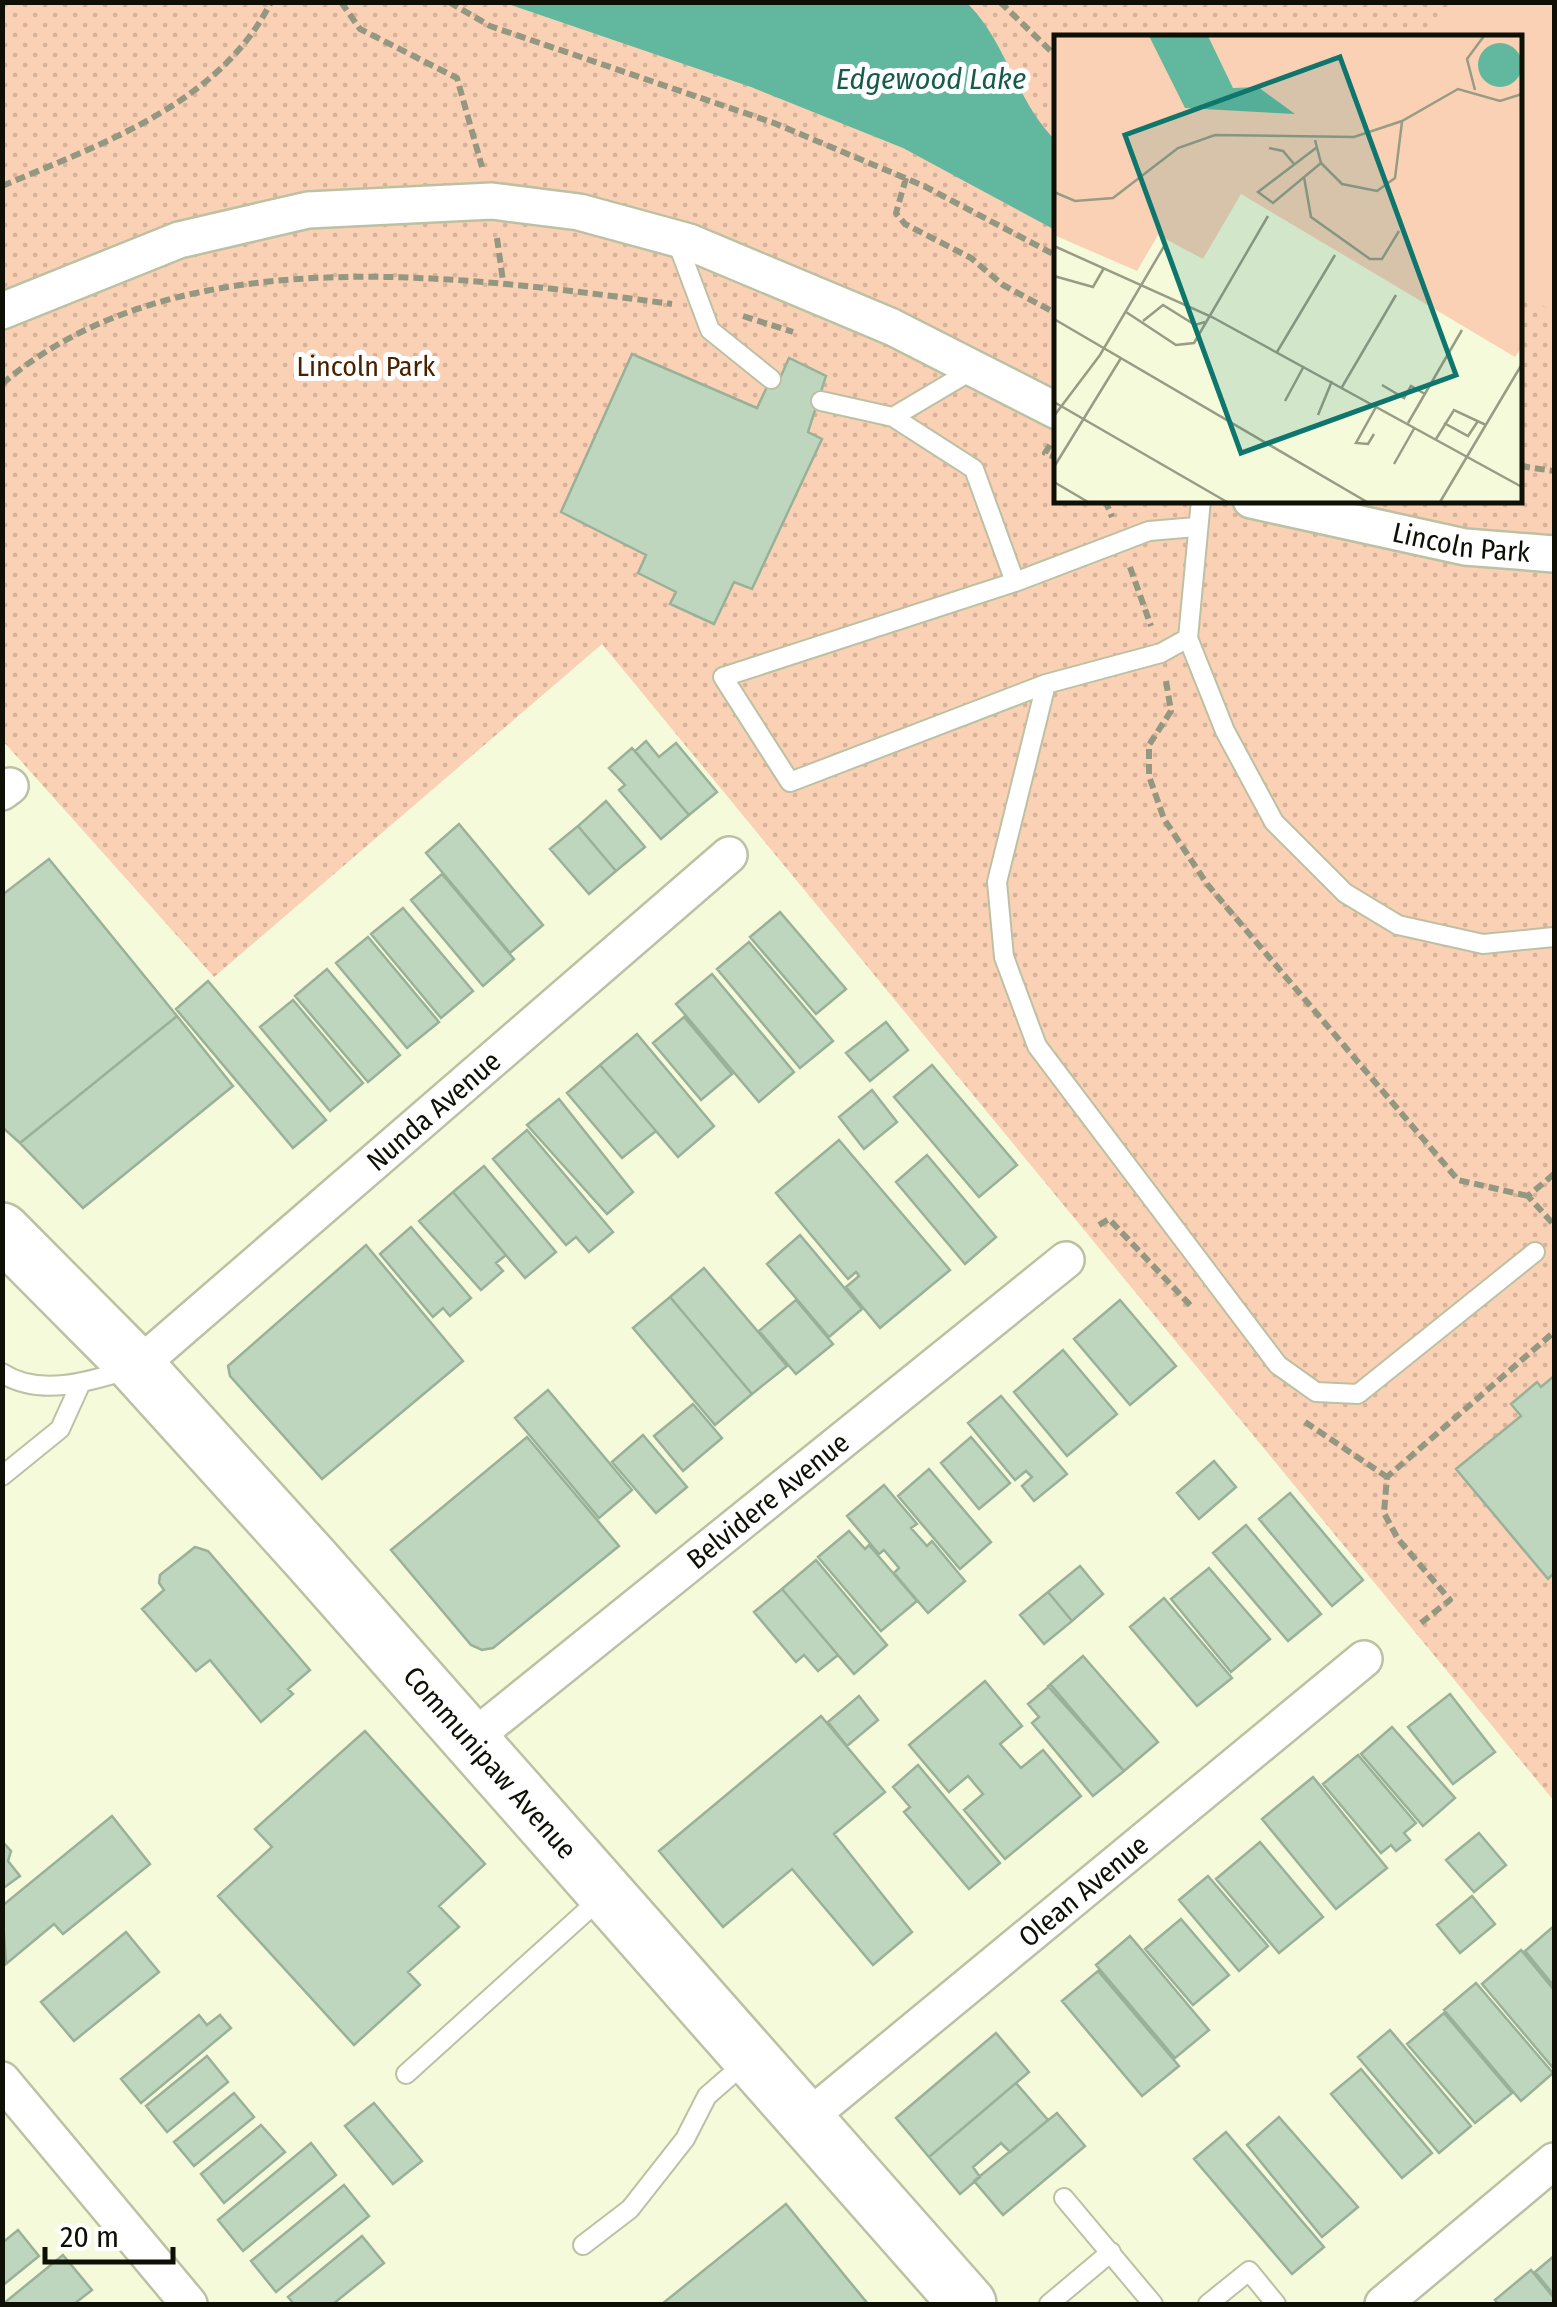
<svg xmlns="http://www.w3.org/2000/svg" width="1557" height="2307" viewBox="0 0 1557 2307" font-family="'Fira Sans Condensed',sans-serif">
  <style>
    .grass { fill: url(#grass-dots); fill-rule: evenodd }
    .garden { fill: #fad1b4 }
    .water { fill: #62b89f }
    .building { fill: #bed6bd; stroke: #9ab199; stroke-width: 2.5 }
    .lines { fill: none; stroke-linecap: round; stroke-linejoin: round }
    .service-casing { stroke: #bdc1a3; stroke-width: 22 }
    .minor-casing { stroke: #bdc1a3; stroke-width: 40 }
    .primary-casing { stroke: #bdc1a3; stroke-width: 60 }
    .path { stroke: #949881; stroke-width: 6; stroke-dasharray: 10 5; stroke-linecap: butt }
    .service { stroke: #fff; stroke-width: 18 }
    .minor { stroke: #fff; stroke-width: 35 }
    .primary { stroke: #fff; stroke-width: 55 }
    .labels { text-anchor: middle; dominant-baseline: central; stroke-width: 10; stroke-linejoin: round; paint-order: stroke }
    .park-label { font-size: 28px; fill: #492200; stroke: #fff }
    .street-label { font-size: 28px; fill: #0e1005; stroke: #fff }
    .water-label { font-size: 30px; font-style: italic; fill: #175c4b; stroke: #fff }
    .inset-road { fill: none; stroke: #999c85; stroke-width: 2.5 }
    .view { fill: #0f766e; fill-opacity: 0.15; stroke: #0f766e; stroke-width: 5 }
    .inset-edge { fill: none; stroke: #0e1005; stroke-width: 5 }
  </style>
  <defs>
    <pattern id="grass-dots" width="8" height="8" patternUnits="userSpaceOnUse" patternTransform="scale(2.5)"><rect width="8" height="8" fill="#fad1b4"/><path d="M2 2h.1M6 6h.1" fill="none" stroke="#d5b299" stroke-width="1.8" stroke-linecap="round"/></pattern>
  </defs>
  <rect width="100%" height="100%" fill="#f5fada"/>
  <path class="grass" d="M2,3h1552v1798l-952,-1157 -388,333 -211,-236zM1057,38h463v462h-463z"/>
  <path class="garden" d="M1450,2l104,1v309l-34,-19v-255l-90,-1z"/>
  <path class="water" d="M505,3h462c40,39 48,98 90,139v89l-154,-83 -152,-61z"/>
  <path class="building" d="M632,354l125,54 17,-36 7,4 8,-18 37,18 -18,56 14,7 -70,150 -18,-7 -20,42 -44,-20 6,-12 -38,-19 8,-18 -85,-43z
    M646,741l13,16 17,-14 41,49 -28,23 -54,-64z
    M632,748l57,67 -28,24 -42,-49 6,-5 -16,-17z
    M606,801l39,46 -29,24 -38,-45z
    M459,824l84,101 -33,28 -84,-100z
    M578,826l38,45 -27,23 -39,-45z
    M49,859l128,157 -157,127 -18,-16v-232z
    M442,874l72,85 -31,27 -72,-86z
    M403,908l70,83 -32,27 -70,-84z
    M780,912l66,77 -30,25 -66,-77z
    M368,937l71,85 -32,26 -71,-85z
    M749,942l84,99 -33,27 -83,-99z
    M327,969l73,86 -32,27 -73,-86z
    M712,974l82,98 -35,30 -83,-98z
    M208,981l118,139 -33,28 -117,-139z
    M293,1000l70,83 -33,28 -70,-84z
    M177,1016l56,70 -150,122 -63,-65z
    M684,1017l48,57 -31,26 -48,-57z
    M886,1022l22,28 -38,31 -24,-28z
    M637,1034l77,92 -36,31 -78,-92z
    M600,1065l56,66 -34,27 -55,-65z
    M932,1065l85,100 -38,32 -85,-100z
    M872,1090l25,32 -33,27 -25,-32z
    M559,1099l74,93 -26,22 -80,-89z
    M527,1130l86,102 -24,20 -13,-15 -10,8 -73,-86z
    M839,1140l111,130 -70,58 -34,-41 13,-11 -3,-4 -8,7 -72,-86z
    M927,1155l69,82 -31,27 -69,-82z
    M484,1166l72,86 -31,26 -72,-86z
    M453,1192l53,63 -10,8 7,8 -22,19 -62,-69z
    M411,1227l60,71 -21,18 -7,-8 -10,9 -53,-63z
    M800,1235l62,74 -33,28 -62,-73z
    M366,1245l97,116 -141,118 -92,-103 -2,-10z
    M704,1268l83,98 -35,28 -82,-97z
    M670,1297l82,97 -37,31 -82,-97z
    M796,1300l37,44 -37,30 -37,-43z
    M1120,1300l56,66 -46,39 -56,-66z
    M1063,1350l54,64 -50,42 -53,-64z
    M1554,1376v197l-6,6 -92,-110 65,-53 -10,-12 26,-22 4,5z
    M548,1390l84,100 -33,28 -84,-100z
    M1001,1396l66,78 -33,27 -12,-15 10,-9 -6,-6 -11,9 -47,-57z
    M693,1404l29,34 -39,33 -29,-35z
    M643,1435l44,52 -31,26 -44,-51z
    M527,1437l92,109 -126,102 -11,2 -11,-5 -80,-95z
    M971,1437l39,46 -31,26 -38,-46z
    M1214,1461l22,26 -37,32 -22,-26z
    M929,1469l62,73 -31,27 -62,-73z
    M884,1485l33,39 -6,4 16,18 5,-5 33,40 -37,32 -34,-40 5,-5 -15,-18 -5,4 -32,-38z
    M1290,1493l73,87 -31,26 -73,-87z
    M1246,1525l75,89 -33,27 -75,-88z
    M849,1531l16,18 4,-4 48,56 -36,30 -63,-74z
    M195,1547l13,4 102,119 -22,19 5,5 -32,28 -51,-62 -14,11 -54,-62 22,-19 -5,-7 1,-8z
    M816,1560l71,85 -33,29 -72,-85z
    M1080,1566l23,28 -31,27 -24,-29z
    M1209,1568l61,71 -39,33 -60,-73z
    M782,1589l56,66 -20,16 -14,-16 -8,7 -42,-50z
    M1048,1592l24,29 -28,23 -24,-29z
    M1164,1598l68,80 -35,28 -67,-79z
    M1083,1656l75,86 -34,29 -76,-85z
    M985,1681l37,45 -22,18 21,24 22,-18 38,46 -76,63 -41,-49 19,-16 -15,-18 -19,16 -40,-47z
    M1051,1685l73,86 -31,25 -61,-73 7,-6 -11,-13z
    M1450,1694l45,58 -42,32 -45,-57z
    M859,1696l19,24 -31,26 -19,-24z
    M821,1716l64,76 -51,42 78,98 -39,33 -81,-96 -69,58 -64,-76z
    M1392,1727l63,71 -32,28 -62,-72z
    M365,1731l120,133 -46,42 20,21 -51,45 12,13 -66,60 -136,-149 54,-49 -17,-18z
    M1358,1755l58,68 -12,10 6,7 -14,11 -5,-6 -10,8 -58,-69z
    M918,1765l82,98 -31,26 -65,-77 6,-5 -17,-20z
    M1313,1777l74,91 -51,41 -74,-90z
    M112,1816l38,48 -87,70 -9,-10 -48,40 -4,-58z
    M1479,1833l27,32 -32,27 -28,-32z
    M2,1841l9,10 -3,10 12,15 -18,13z
    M1260,1842l63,75 -44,36 -63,-74z
    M1208,1876l60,70 -29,25 -60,-71z
    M1472,1896l23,28 -35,29 -23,-28z
    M1181,1919l48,56 -36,30 -48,-56z
    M1554,1926v60l-29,-35z
    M126,1932l33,40 -85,69 -33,-39z
    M1130,1936l79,94 -34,28 -79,-93z
    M1521,1950l33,40v79l-72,-85z
    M1098,1971l81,95 -37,30 -80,-95z
    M1476,1983l77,90 -32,28 -77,-91z
    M1444,2013l68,80 -37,30 -68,-79z
    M199,2015l8,10 13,-10 11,13 -90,75 -20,-24z
    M1390,2030l81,96 -32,27 -81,-96z
    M996,2033l33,39 -100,85 -33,-39z
    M207,2056l21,26 -61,50 -21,-26z
    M1361,2069l71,84 -30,25 -71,-84z
    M1016,2083l32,37 -38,32 -9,-9 -28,24 7,10 -20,17 -31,-37z
    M234,2093l20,24 -60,49 -20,-24z
    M374,2103l48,58 -29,23 -48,-58z
    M1057,2113l28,33 -82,69 -29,-34z
    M1279,2117l79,90 -36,30 -75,-92z
    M261,2125l24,27 -61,51 -23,-29z
    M1226,2132l98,115 -32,27 -98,-115z
    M311,2143l25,32 -93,76 -25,-31z
    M344,2185l25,31 -93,76 -25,-31z
    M786,2204l82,100h-206z
    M18,2230l21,26 -37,30v-43z
    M362,2236l22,27 -51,41h-39l-6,-7z
    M63,2255l29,35 -18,14h-71z
    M1554,2256v39l-19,-23z
    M1531,2270l23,28v6h-56l-3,-4z"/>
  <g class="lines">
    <g class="service-casing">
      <path id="service" d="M676,239l34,91 61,49
        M821,401l72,16 81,-48
        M893,417l81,52 41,113
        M1201,500l-13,138 37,93 49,91 71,71 53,32 85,19 71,-7
        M1188,638l-27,15 -115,31 -256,98 -67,-105 292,-95 134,-51 47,-4
        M1046,684l-49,198 7,75 33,89 241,319 38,27 42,2 177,-142
        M2,1373c37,24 86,9 125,-3
        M2,1476l58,-47 20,-44
        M406,2074l196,-177
        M1064,2198l89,106
        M583,2245l47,-36 55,-70 22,-43 39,-34
        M1049,2304l62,-52
        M1208,2304l41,-33 27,33"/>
    </g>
    <g class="minor-casing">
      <g id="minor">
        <path d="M2,311l177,-71 129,-30 184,-9 87,11 110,30 203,85 165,84"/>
        <path id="s1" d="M1251,500l214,47 89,7"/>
        <path d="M2,792l8,-6"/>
        <path id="s2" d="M137,1367l592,-512"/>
        <path id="s3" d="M468,1742l598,-482"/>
        <path d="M2,2080l187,224"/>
        <path id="s4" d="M804,2121l560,-462"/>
        <path d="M1383,2304l171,-143"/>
      </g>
    </g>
    <g class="primary-casing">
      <g id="primary">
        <path id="s5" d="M2,1231l135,136 173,191 658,746"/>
      </g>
    </g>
    <path class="path" d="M341,2l19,27 97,49 25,89
      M449,2l41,24 284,97 150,63 133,70
      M1000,2l57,55
      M906,178l-10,35 9,11 66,34 32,27 54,29
      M2,186c99,-42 218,-82 269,-184
      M497,238l6,43
      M743,316l50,16
      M2,384c174,-149 460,-108 670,-80
      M1050,445l-5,8 12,5
      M1520,466l34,5
      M1105,500l7,17
      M1130,567l21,59
      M1166,681l5,30 -22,34v31l15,43 43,65 251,296 70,16
      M1554,1174l-26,22 26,29
      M1099,1225l10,-6 82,87
      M1305,1422l82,55
      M1421,1623l29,-23 -52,-61 -14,-26 3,-36 167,-145"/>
    <use href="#service" class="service"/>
    <use href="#minor" class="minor"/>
    <use href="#primary" class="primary"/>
  </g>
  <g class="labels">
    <g class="park-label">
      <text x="366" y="366">Lincoln Park</text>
    </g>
    <g class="street-label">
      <text stroke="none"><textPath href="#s1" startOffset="215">Lincoln Park</textPath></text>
      <text stroke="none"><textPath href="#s2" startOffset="392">Nunda Avenue</textPath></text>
      <text stroke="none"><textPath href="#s3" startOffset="385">Belvidere Avenue</textPath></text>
      <text stroke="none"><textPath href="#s5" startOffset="722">Communipaw Avenue</textPath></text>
      <text stroke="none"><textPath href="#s4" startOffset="362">Olean Avenue</textPath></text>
    </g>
    <g class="water-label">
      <text x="931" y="79">Edgewood Lake</text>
    </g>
  </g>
  <g transform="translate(1054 35)">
    <rect width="468" height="468" fill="#f5fada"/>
    <path d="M0,1h467l1,311 -7,10 -274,-163 -38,65 -45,-24 -21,36 -83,-36z" fill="#fad1b4"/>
    <path d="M275,1h63l-11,68 -61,-10z" fill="#fad1b4"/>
    <path d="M95,1h59l25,52 25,-1 37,27 -110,-6zM424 30a22 22 0 1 1 44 0a22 22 0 1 1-44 0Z" fill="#62b89f"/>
    <path class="inset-road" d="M421,55l-8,-31 17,-23M261,105l6,23 21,21 35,7 18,-13 7,-56M215,113l14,3 11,13M262,113l-58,44 15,11 48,-40M250,142l7,40 59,42h12l17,-28M0,157l21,9 38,-3 65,-50 37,-13 139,2 48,-16 56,-32 42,12 22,-7M0,211l158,71 310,170M0,241l39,11 11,-19M72,277l50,33 18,-2 74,-127M0,284l313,183M89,286l20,-16 32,20 10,-3M223,317l58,-97M328,350l22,13 7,-12 14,8M288,352l54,-92M231,366l19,-35M0,367l173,100M264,380l14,-34M0,381l46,-61 66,-112M354,388l54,-93M390,388l24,13 10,-15M320,399l-6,10 -12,-1 20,-36M382,404l18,-29 32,15M340,429l21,-37M0,432l67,-109M0,447l34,20M386,467l82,-138"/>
    <path class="view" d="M286,22l116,318 -215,78 -116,-318z"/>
    <rect width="468" height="468" class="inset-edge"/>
  </g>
  <rect width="1557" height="2307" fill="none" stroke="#0e1005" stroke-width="10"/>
  <path d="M45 2247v15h128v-15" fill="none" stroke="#0e1005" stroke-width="5"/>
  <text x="60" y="2247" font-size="30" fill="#0e1005" stroke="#ffffff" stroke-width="8" paint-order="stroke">20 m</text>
</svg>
